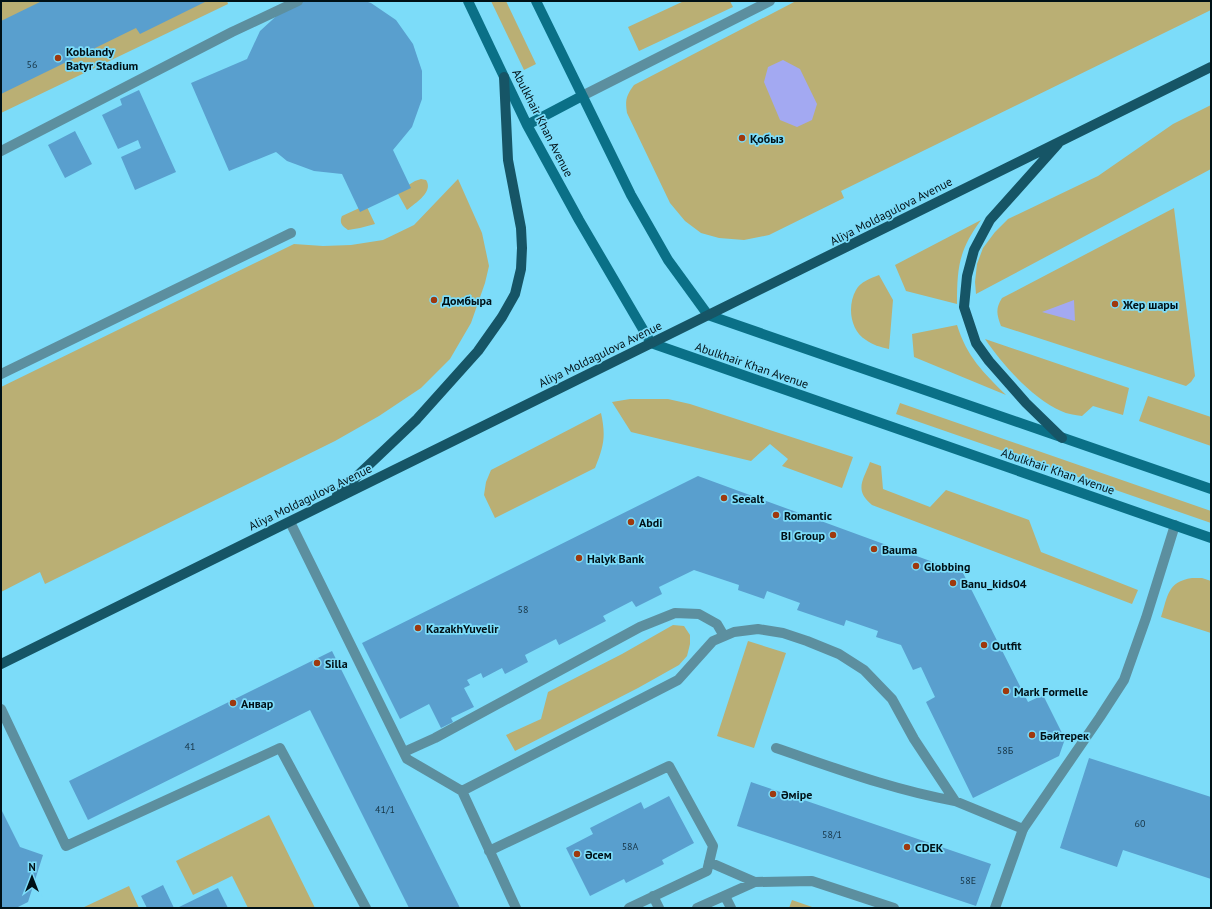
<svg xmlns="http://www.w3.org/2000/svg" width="1212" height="909" viewBox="0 0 1212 909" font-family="'PT Sans',sans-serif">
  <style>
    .green { fill: #baaf74 }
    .water { fill: #a3a9f2 }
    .building { fill: #599fce }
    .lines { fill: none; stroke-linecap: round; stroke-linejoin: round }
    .lane { stroke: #5c8f9f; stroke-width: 10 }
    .street { stroke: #5c8f9f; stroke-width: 10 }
    .secondary { stroke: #0a7087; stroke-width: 10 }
    .primary { stroke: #165566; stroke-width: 10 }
    .poi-dot { fill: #9f390e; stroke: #7cdcf9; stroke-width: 1.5 }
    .labels { text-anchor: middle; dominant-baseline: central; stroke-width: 3.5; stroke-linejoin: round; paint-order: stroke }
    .number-label { font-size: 10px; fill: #163445 }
    .poi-label { font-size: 12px; font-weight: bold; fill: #001117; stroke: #7cdcf9; text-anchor: start }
    .street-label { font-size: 12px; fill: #001117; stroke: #7cdcf9 }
  </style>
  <rect width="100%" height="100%" fill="#7cdcf9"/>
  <path class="green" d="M1,1h226l1,3 -227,109z
    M491,1h15l30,63 -12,6z
    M684,1h46l3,6 -94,44 -11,-24z
    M796,1h415v9l-370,181 3,7 -75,37 -25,5 -25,-2 -18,-5 -16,-12 -15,-18 -43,-90c-2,-13 -1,-17 7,-28z
    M1211,105v64l-235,125 -1,-12 2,-18 6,-16 12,-16 13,-13 90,-43 75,-52z
    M421,179l5,1c8,12 -11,23 -19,30l-10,-18 18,-11z
    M458,179l24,54 7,33 -4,17 -14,40 -21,36 -29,29 -42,28 -44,25 -290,143 -5,-12 -39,20v-205l293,-143 29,2 28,-1 32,-5 31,-15z
    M366,205l9,19 -15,4 -12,2c-6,-4 -9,-7 -6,-14z
    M1174,208l21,168 -4,6 -5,4 -185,-60c-4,-11 -6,-17 1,-28z
    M981,220c-22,30 -24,47 -24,84l-51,-13 -11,-26z
    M879,275l14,25 -4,49c-9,-2 -16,-4 -23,-9 -16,-10 -19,-34 -10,-50 4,-8 15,-12 23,-15z
    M957,325c10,32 26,47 49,70l-92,-38 -2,-23z
    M985,339l144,49 -6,27 -30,-9 -11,10c-7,-1 -15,-2 -21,-5 -28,-12 -59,-47 -76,-72z
    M1148,396l63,21v29l-72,-25z
    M630,399h38l22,5 163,53 -11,31 -60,-22 6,-7 -18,-15 -19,17 -120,-29 -19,-30z
    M900,403l311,108v12l-315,-109z
    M601,413c5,23 3,33 -6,55l-100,50 -11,-23 2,-13 5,-12z
    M870,462l11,4 2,23 47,18 16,-17 83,30 12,32 97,38 -6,14 -260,-99c-18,-15 -9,-24 -2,-43z
    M1192,578h10l9,3v52l-50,-16c7,-21 6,-35 31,-39z
    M673,625l11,1 6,9v9l-3,12 -8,9 -41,23 -123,63 -9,-16 35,-16 7,-27 74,-38z
    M748,641l38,12 -32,95 -37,-12z
    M269,815l46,93h-67l-16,-32 -39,19 -17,-34z
    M129,886l10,22h-57z
    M792,900l23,8h-26z"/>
  <path class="water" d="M783,60l17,9 17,35 -5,16 -15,7 -17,-7 -16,-38 4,-15z
    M1074,300l1,21 -33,-9z"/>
  <path class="building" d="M42,1h165l-67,33 -4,-6 -135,66v-73z
    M302,1h63l6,2 25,17 17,24 9,27v28l-10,28 -19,23 18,38 -51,24 -18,-38 -28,-3 -27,-10 -11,-9 -47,19 -38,-88 56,-24 13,-28 23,-21z
    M139,90l37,82 -41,18 -14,-33 20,-9 -3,-8 -20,9 -16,-34 20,-10 -2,-6z
    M75,131l17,33 -27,14 -17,-33z
    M698,476l265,97 65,129 15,-7 22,44 -6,17 -86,42 -47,-96 9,-5 -14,-30 -8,3 -12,-25 -25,-8 2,-6 -32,-11 -2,6 -47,-16 3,-7 -33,-12 -3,8 -26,-9 1,-5 -45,-15 -35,17 3,7 -26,13 -4,-6 -29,15 3,5 -47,24 -3,-6 -31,16 3,7 -23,12 -3,-6 -19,10 -2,-5 -14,7 3,5 -6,3 10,19 -23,11 2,4 -12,6 -12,-24 -29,15 -38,-76z
    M332,651l128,257h-51l-99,-198 -222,110 -19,-39z
    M1089,758l122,39v82l-88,-29 -6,17 -57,-19z
    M751,782l240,82 -15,42 -239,-80z
    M669,796l25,47 -32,17 2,4 -38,19 -2,-4 -34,17 -24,-48 27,-14 -3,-6 51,-26 3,7z
    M1,809l19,38 23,8 -15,47 -12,6h-15z
    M163,885l11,23h-27l-6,-12z
    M218,888l10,20h-51z"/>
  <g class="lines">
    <path class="lane" d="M1,151l231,-119 66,-31
      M1,374l290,-141
      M290,522l117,237 55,32 54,117
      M1,709l65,137 214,-98 86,160
      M776,748c59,20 117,42 179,53
      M404,752l31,-14 205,-111 35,-14 24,1 18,10 7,12
      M462,791l216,-111 35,-39 21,-9 24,-3 25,4 24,8 32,13 25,16 28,29 22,40 41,62 68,28
      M489,851l180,-85 44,80 -6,25 -78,37
      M709,862l46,20
      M653,896l6,12
      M725,896l6,12
      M697,908l58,-26 57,-1 82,27"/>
    <path class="street" d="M582,96l188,-95
      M995,908l28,-79 77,-112 24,-37 22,-62 29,-93"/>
    <path class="secondary" d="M468,1l59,124 52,95 72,123 560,195
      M536,1l95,194 37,65 40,55 503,174
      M527,125l55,-29"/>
    <path class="primary" d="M1058,144l-68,76 -16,30 -7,26 -3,31 12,36 13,18 37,42 36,35
      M337,495l80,-76 61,-68 24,-34 13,-23 6,-25 1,-21 -1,-20 -13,-68 -4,-83
      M1,664l1210,-597"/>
  </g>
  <g class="poi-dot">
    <circle cx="58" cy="58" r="4"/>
    <circle cx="742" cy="138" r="4"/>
    <circle cx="434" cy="300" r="4"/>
    <circle cx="1115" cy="304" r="4"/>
    <circle cx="724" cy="498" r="4"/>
    <circle cx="776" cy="515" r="4"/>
    <circle cx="631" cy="522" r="4"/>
    <circle cx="833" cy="535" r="4"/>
    <circle cx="874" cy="549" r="4"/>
    <circle cx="579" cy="558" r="4"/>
    <circle cx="916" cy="566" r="4"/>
    <circle cx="953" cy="583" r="4"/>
    <circle cx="418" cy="628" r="4"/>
    <circle cx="984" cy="645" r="4"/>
    <circle cx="317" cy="663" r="4"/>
    <circle cx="1006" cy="691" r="4"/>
    <circle cx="233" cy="703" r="4"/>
    <circle cx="1032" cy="735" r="4"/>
    <circle cx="773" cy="794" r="4"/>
    <circle cx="907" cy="847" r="4"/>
    <circle cx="577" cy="854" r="4"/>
  </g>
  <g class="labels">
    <g class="number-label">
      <text x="32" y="64">56</text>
      <text x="523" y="609">58</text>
      <text x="190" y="746">41</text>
      <text x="1005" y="750">58Б</text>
      <text x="385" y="809">41/1</text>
      <text x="1140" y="823">60</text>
      <text x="832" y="834">58/1</text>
      <text x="630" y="846">58А</text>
      <text x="968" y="880">58Е</text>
    </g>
    <g class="poi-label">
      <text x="66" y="51">Koblandy<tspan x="66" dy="14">Batyr Stadium</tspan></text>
      <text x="750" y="138">Қобыз</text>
      <text x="442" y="300">Домбыра</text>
      <text x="1123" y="304">Жер шары</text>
      <text x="732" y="498">Seealt</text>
      <text x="784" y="515">Romantic</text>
      <text x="639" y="522">Abdi</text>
      <text x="825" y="535" text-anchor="end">BI Group</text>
      <text x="882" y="549">Bauma</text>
      <text x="587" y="558">Halyk Bank</text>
      <text x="924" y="566">Globbing</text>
      <text x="961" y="583">Banu_kids04</text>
      <text x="426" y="628">KazakhYuvelir</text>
      <text x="992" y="645">Outfit</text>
      <text x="325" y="663">Silla</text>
      <text x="1014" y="691">Mark Formelle</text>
      <text x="241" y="703">Анвар</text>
      <text x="1040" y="735">Бәйтерек</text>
      <text x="781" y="794">Әміре</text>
      <text x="915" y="847">CDEK</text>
      <text x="585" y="854">Әсем</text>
    </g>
    <g class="street-label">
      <text transform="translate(543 123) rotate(63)">Abulkhair Khan Avenue</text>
      <text transform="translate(891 211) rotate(-27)">Aliya Moldagulova Avenue</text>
      <text transform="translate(600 354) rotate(-26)">Aliya Moldagulova Avenue</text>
      <text transform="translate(752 365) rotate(19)">Abulkhair Khan Avenue</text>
      <text transform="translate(1058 471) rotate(19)">Abulkhair Khan Avenue</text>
      <text transform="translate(310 497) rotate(-26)">Aliya Moldagulova Avenue</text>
    </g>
  </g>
  <rect width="1212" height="909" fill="none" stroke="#001117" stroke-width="4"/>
  <g transform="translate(32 877)" stroke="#7cdcf9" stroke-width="3" paint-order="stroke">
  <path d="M0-3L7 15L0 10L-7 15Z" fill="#001117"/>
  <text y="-6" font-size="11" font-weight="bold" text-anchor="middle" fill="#001117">N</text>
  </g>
</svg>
